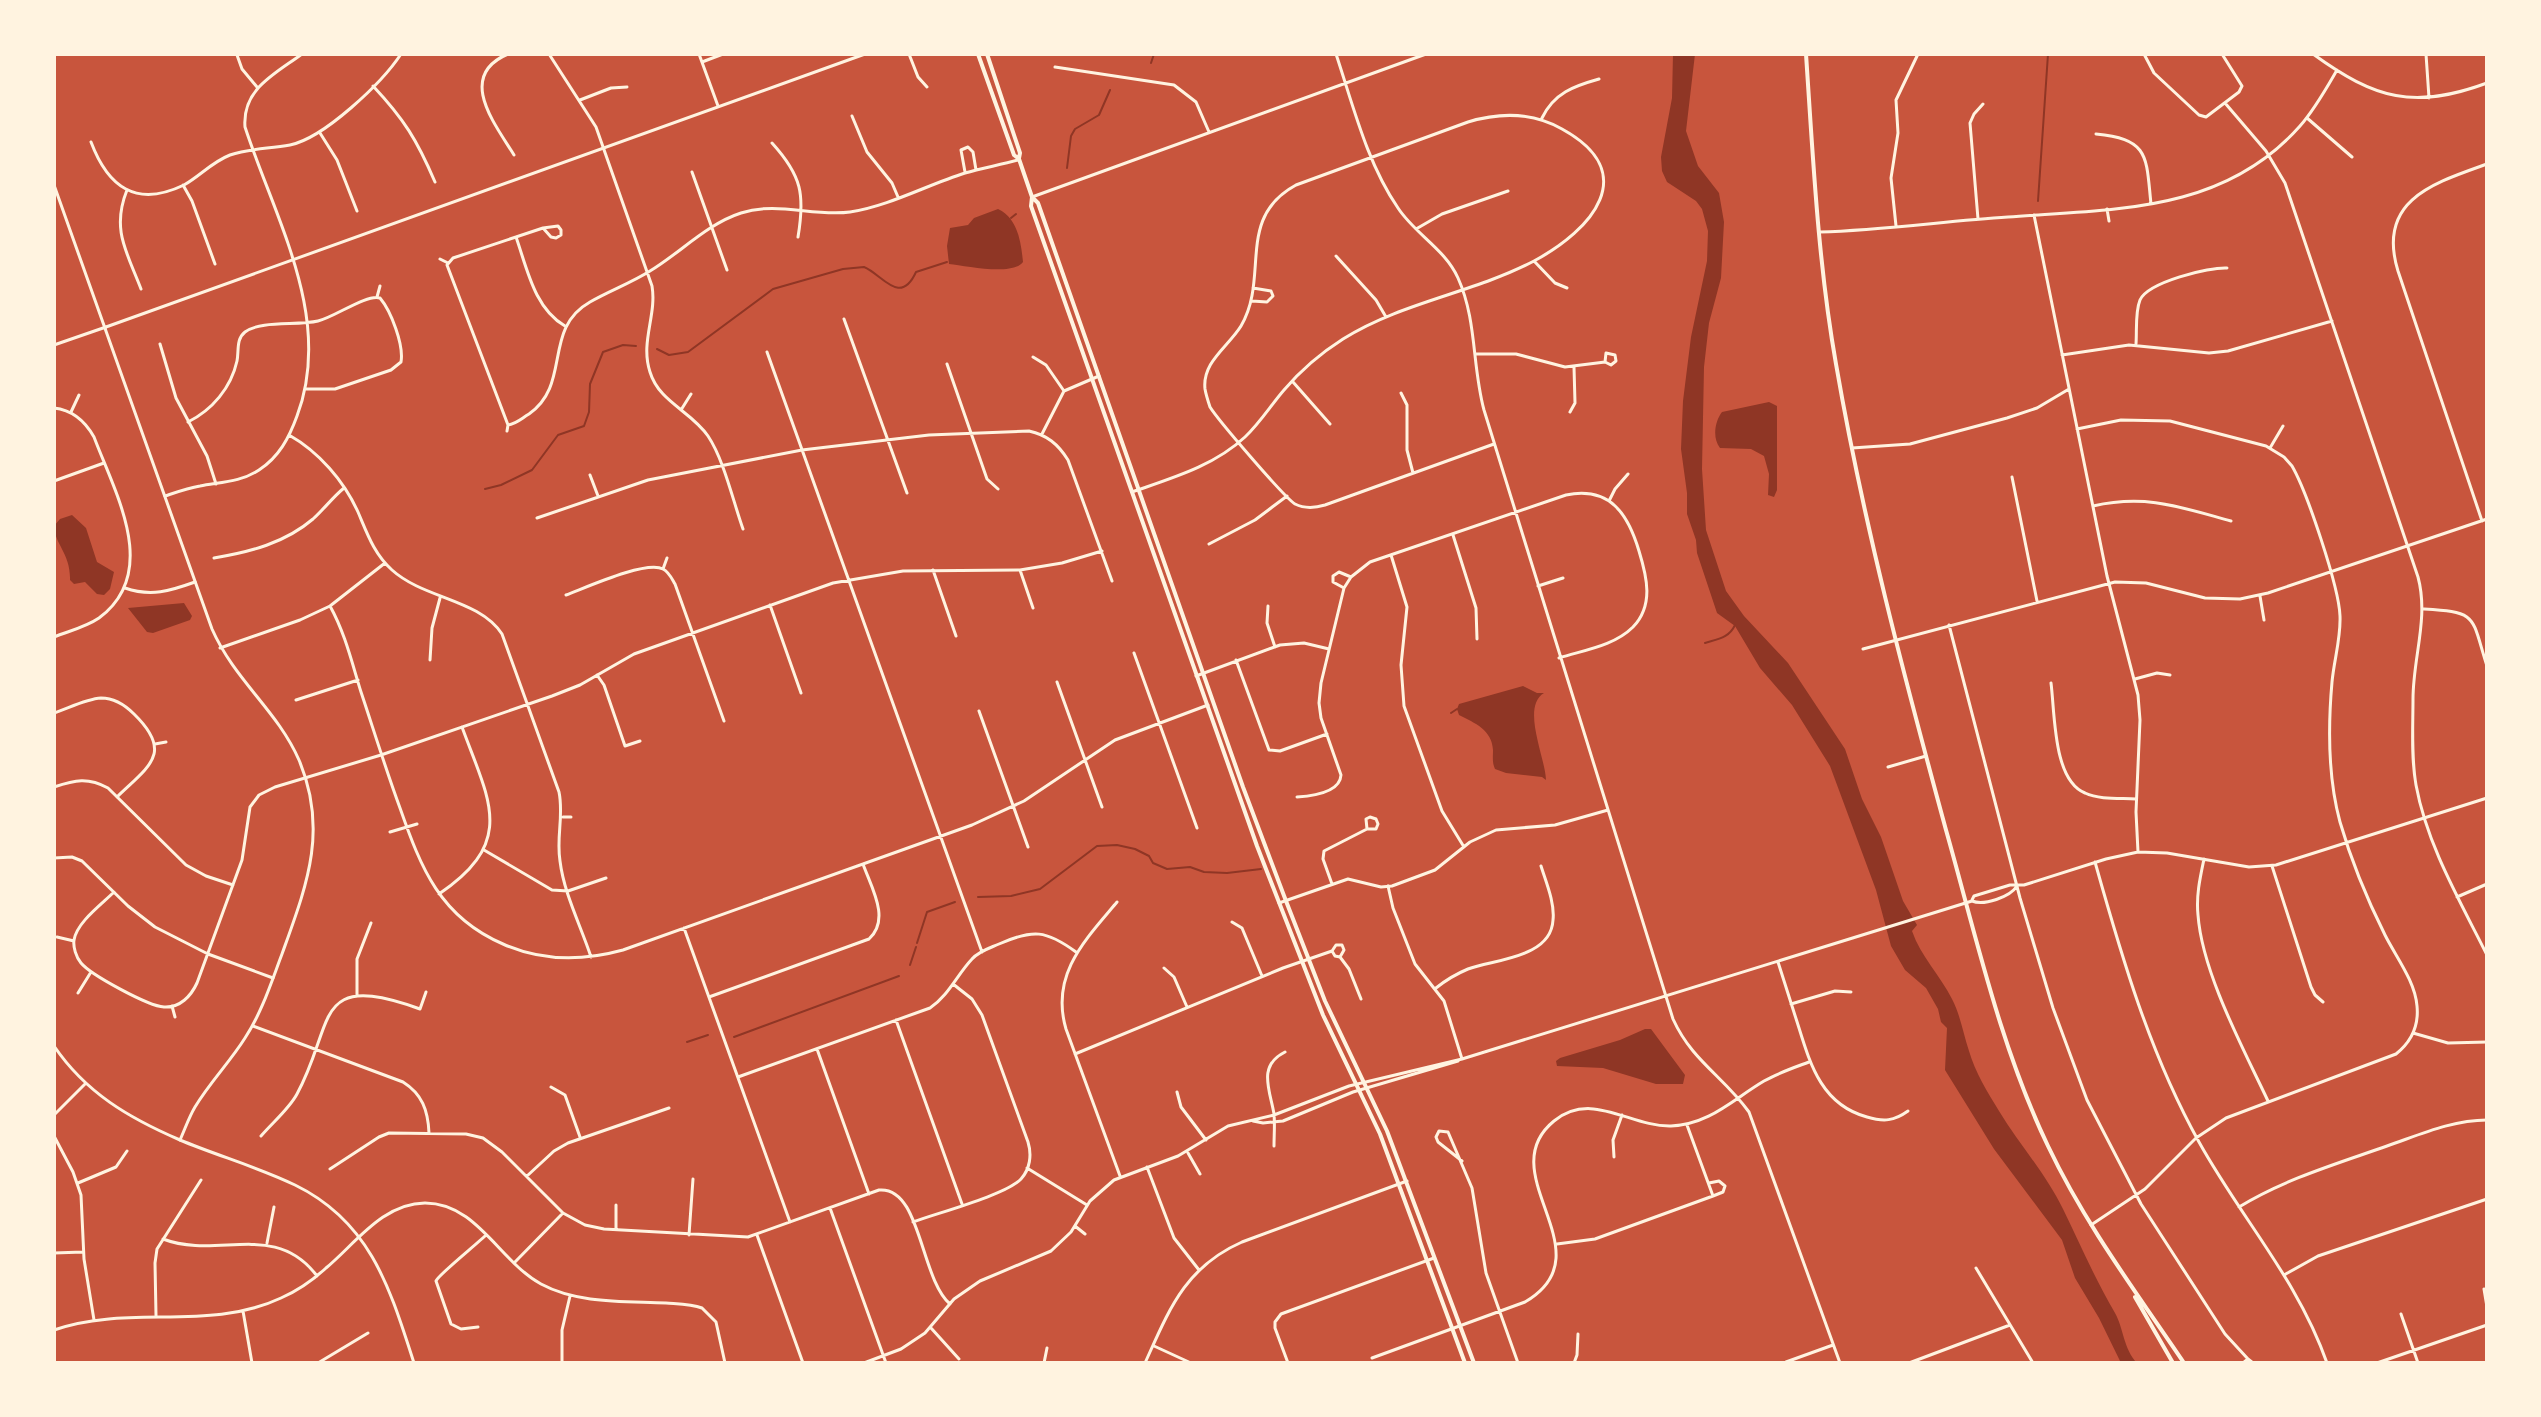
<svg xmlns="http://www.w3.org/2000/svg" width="2541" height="1417" viewBox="0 0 2541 1417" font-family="Lora,serif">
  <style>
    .water { fill: #8f3625 }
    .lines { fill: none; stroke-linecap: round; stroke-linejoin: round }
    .stream { stroke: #8f3625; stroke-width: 2 }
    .minor { stroke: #fff3e0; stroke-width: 3 }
    .tertiary { stroke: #fff3e0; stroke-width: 3 }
    .secondary { stroke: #fff3e0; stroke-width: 4 }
  </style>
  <rect width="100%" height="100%" fill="#c8553d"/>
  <path class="water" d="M1673,54h22l-9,77 12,35 21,27 5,29 -3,56 -12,45 -5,44 -2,102 4,61 20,61 18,25 44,47 57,86 17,50 19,38 22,64 14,24 -5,6c9,26 28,44 40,68 9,18 11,34 17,52 6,21 19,42 30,60 20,33 47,63 64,98 17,35 32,70 52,104 9,16 8,35 22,50h-16l-22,-45 -24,-40 -13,-38 -68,-91 -49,-79 2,-42 -6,-6 -3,-13 -12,-21 -21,-18 -14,-24 -15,-56 -46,-124 -38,-61 -32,-37 -25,-42 -18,-13 -20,-60 -1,-13 -9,-26v-21l-6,-44 2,-48 8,-64 16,-76 1,-30 -6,-22 -6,-8 -29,-19 -5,-11 -1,-14 11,-59z
    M998,209c20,9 23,34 25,53 -10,14 -57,4 -74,2l-2,-18 3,-18 18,-3 6,-7z
    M1769,402l8,4v84l-3,7 -6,-2 1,-21 -5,-18 -13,-7 -31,-1c-8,-10 -5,-27 2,-36z
    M72,515l14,13 11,34 17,10 -4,17 -6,6 -7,-1 -12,-12 -11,2 -4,-4c1,-26 -16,-37 -16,-54l6,-7z
    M184,603l8,13 -2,4 -37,13 -6,-1 -19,-24z
    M1523,686l14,7h7c-23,14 1,63 2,87l-4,-3 -36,-4 -11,-4c-3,-7 -2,-11 -2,-19 -1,-20 -18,-27 -34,-35l-2,-6 2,-5z
    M1645,1029h6l34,46 -2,9h-27l-53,-16 -46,-2 -1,-5 4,-3 60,-18z"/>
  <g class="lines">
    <path class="stream" d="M1151,63l3,-9
      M1067,168l4,-32 4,-7 24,-14 11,-25
      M2038,201l10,-147
      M1011,218l5,-4
      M657,349l12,6 19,-3 85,-63 70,-20 21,-2c18,7 36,40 52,5l31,-10
      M485,489l16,-4 31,-15 26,-35 26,-9 5,-14 1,-28 13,-32 20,-7 13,1
      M1705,643c13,-4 24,-5 30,-18
      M1451,713l6,-4
      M978,897l33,-1 29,-7 57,-43 20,-1 18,4 14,7 4,7 14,6 23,-2 14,5 23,1 34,-4
      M917,943l10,-31 28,-10
      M910,965l6,-18
      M734,1037l165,-61
      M687,1042l21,-7"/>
    <path class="minor" d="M508,54c-52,22 -13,70 6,101
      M549,54l47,73 56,159c5,29 -12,56 -2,86 9,30 41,39 58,64 16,24 25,65 35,93
      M699,54l19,52
      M909,54l9,23 9,10
      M1336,54c17,51 31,109 62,154 17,26 47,41 60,70 19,42 14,88 26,132l189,609c19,42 50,57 76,93l91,251
      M2144,54l10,19 45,42 7,2 33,-25 3,-6 -20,-32
      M2313,54c62,45 101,56 174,29
      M2426,54l3,44
      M237,55l5,14 15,18
      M702,62l21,-8
      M1055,67l119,18 22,17 13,30
      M373,86c31,33 44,54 62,96
      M580,100l31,-12 16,-1
      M2225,103l41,48 19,32 133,394c11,41 -5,80 -5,122 0,28 -2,58 3,86 11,60 44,116 71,170
      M852,116l15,36 25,31 6,14
      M1542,118c12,-25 32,-32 57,-39
      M2307,118l45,39
      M320,133l17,27 20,51
      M2096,134c54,5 50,23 55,70
      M91,142c17,45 45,66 93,43 16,-9 28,-23 46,-30 20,-7 39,-6 60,-10 34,-7 92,-62 111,-91
      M772,143c30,33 33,52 26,94
      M692,172l35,98
      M965,172l-4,-22 7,-3 5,5 3,18
      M183,185l9,16 23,63
      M127,190c-16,40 0,62 14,99
      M1032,197l394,-143
      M2107,209l2,12
      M2034,215l73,361 31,119 2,25 -4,92 2,40
      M1978,219l-8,-96 4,-9 9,-10
      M1896,226l-5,-48 7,-45 -2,-33 22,-46
      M1416,229l26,-15 66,-23
      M1820,232c63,-2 126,-11 188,-15 107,-8 215,-4 292,-91 15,-17 26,-37 37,-56
      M516,237c11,31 18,71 49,89
      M1336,256l40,44 10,17
      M440,259l8,4
      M1534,261l21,22 12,5
      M377,297l3,-11
      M1252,301l15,1 6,-6 -2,-5 -18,-3
      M844,319l63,174
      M160,344l16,54 31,58 9,28
      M2136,344c1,-14 -1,-32 4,-44 8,-18 69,-33 87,-32
      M54,345l52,-18
      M767,352l215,600
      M1475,354h41l49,13 40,-5 6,3 5,-4 -1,-6 -9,-2 -1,9
      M2062,355l67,-10 80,8 19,-2 104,-30
      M1033,357l13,8 18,26
      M947,364l40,115 11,10
      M1293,382l37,42
      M1401,393l6,12v45l6,23
      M54,408c19,2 31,13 40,29 21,56 67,135 5,181 -13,9 -30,13 -45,19
      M681,410l10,-16
      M71,412l8,-17
      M1570,412l5,-9 -1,-36
      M188,422c24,-12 43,-34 49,-61 2,-10 -1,-22 8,-29 16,-12 52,-6 73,-11 17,-4 48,-27 62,-23 11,13 24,47 21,64l-10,8 -56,19h-30
      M508,425c8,-1 14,-7 21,-11 43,-30 13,-85 61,-112 19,-11 41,-19 60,-31 30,-18 57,-47 91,-58 37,-12 72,4 109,-1 39,-6 77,-27 115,-39 17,-5 35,-8 53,-13
      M2077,429l44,-9 49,1 96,25 18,11 8,9c15,26 47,121 48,150 1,22 -6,44 -8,66 -4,45 -4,96 8,140 11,38 27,77 45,113 11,22 30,46 32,71 2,20 -6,36 -21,48l-170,64 -30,20 -51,51 -54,36
      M507,431l1,-6 -61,-160 6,-7 90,-30 8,9 5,1 5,-3v-5l-3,-4 -15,2
      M1042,434l22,-43 35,-15
      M289,435c30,17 55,46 69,77 9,21 16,42 34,58 32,29 87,29 110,64l57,158c5,24 -3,45 1,69 4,33 21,65 31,96
      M1852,448l58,-4 97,-26 30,-10 32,-19
      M2270,448l13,-22
      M590,475l8,21
      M2012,477l25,124
      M54,481l50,-18
      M1132,492c40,-14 82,-26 113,-55 15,-14 26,-32 39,-47 17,-20 37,-37 59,-51 59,-37 130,-46 191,-78 58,-31 108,-88 28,-132 -30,-17 -61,-17 -94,-7l-172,63c-61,33 -26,92 -55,141 -13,21 -39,36 -36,63 1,6 3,12 5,18 8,13 74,90 85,97 10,5 20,4 30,1l169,-61
      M165,496c12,-4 23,-8 35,-10 21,-4 41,-4 59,-16 20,-13 30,-32 38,-54 37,-98 -22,-197 -52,-289 -3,-38 30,-53 57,-73
      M1609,501l6,-12 13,-15
      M2093,506c53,-12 87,1 138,15
      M537,518l111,-38 154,-30 127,-15 100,-4c18,4 29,13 39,29l44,121
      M2482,521l-84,-250c-22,-71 36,-88 89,-107
      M1453,535l23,73 1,31
      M1209,544l46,-24 32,-24
      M1391,555l16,52 -6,58 3,41 38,105 22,36
      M214,558c36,-6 71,-15 99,-39 11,-10 20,-22 31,-31
      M663,569l4,-11
      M933,570l23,66
      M1020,570l13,38
      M1538,586l25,-8
      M125,588c26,9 45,3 70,-6
      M1344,588l-11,-6v-6l6,-4 12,5
      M566,595c19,-7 80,-35 97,-26 6,3 9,10 12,15l49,137
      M2260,596l4,24
      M770,605l31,88
      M330,606c15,27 22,57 31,86 13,39 25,78 39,116 21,60 40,109 103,136 38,17 80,17 120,6l349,-125 52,-24 91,-61 93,-35
      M1268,606l-1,17 8,24
      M2424,609c55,3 47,7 63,57
      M1949,625l71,273 33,110 34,92 54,104 84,130 23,25
      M220,648l80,-28 30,-14 55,-43
      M1863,649l252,-67 31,1 59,15 35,1 28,-6 219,-74
      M1134,653l63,175
      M430,660l2,-32 8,-30
      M1236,660l33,90 11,1 47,-17
      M597,675l7,10 21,61 15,-5
      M1196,676l84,-31 24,-2 25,6
      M2135,679l22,-6 13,2
      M1057,682l45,125
      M2051,683c4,31 2,97 34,110 15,7 35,5 51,6
      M296,700l62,-20
      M979,711l49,136
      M54,713c15,-5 32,-14 47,-15 14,0 24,7 33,16 40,39 15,52 -17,83
      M155,744l11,-2
      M1888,767l38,-11
      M54,787c21,-7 34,-10 54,1l78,77 20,11 27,9
      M1297,797c15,-1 43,-4 44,-22l-20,-57 -2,-15 2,-20 23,-95 7,-11 19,-15 196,-67c44,-9 62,19 73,56 8,26 15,54 -6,76 -19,19 -49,23 -74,31
      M563,817h8
      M390,832l27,-8
      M484,850l68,40 16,1 38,-13
      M54,858l18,-1 10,4 46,45 27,21 53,27 65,24
      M2204,859c-4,19 -8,37 -6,56 4,57 45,133 70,186
      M2095,862c27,96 55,192 104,280 42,76 99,138 128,221
      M2272,866l39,121 4,8 8,7
      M1332,884l-9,-25 1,-8 43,-22h9l2,-5 -2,-5 -6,-2 -4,2 1,10
      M1388,886l5,22 22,56 29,37 18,58
      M114,892c-12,12 -37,30 -40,48 -1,7 2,17 7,23 10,12 67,43 83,44 16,1 27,-11 33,-24l45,-123 8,-53 9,-12 16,-8 106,-32 171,-59 28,-11 54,-31 199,-71 70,-12 117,-1 42,-7 40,-12
      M439,894c78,-53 50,-93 23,-167
      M2457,897l30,-13
      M1972,900l2,-4 36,-11h14l82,-26 32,-7 29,1 82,14 27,-2 211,-67
      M1117,902c-32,38 -67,73 -51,127l54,147
      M1279,903l69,-24 33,8 11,-1 43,-16 35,-28 26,-12 59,-5 53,-15
      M1232,922l10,6 20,48
      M684,928l106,294
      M57,937l17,4
      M1340,957l9,12 12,30
      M1778,962c7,22 14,44 21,66 12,39 24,77 68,89 17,5 27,4 41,-6
      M1164,968l10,9 13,30
      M1436,988c10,-8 20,-14 32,-19 27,-10 83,-11 85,-49 2,-17 -7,-38 -12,-54
      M78,993l13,-21
      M357,995v-36l14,-36
      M709,997l160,-58c22,-20 2,-52 -6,-75
      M1791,1004l44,-13 16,1
      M172,1006l3,11
      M896,1020l66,184
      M253,1026l150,56c19,12 25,28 26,51
      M2413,1033l35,10 39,-1
      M54,1046c32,47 75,72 126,94
      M817,1049l52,145
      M1075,1054l208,-86 49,-17 4,-6h6l2,5 -4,7 -5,-1 -3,-5
      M738,1077l192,-69c18,-12 27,-33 42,-49 7,-8 18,-11 27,-15 34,-15 47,-14 77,8
      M551,1087l14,8 15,42
      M1177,1092l4,15 25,33
      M54,1115l31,-31
      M1253,1121l10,2 20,-2 70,-29 105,-31
      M54,1136l19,36 8,23 3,64 10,61
      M261,1136c12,-14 28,-27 36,-42 39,-71 14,-124 123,-85l6,-17
      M1274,1146c0,-11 1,-21 0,-32 -4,-24 -17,-48 11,-62
      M1188,1153l12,21
      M1614,1157l-1,-17 9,-25
      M1462,1161l-24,-19 -2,-5 3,-6 9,1 24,56 14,85 32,90
      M1147,1167l27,71 25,32
      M1027,1168l60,37
      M330,1169l49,-32 10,-4 77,1 17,4 19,14 61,61 22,12 19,4 144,8 131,-47c42,-4 41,88 71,114
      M527,1176l27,-25 14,-8 101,-35
      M78,1183l38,-16 11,-16
      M1709,1183l10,-2 6,5 -2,6 -10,4
      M616,1205v24
      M2239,1207c46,-28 97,-43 148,-61 32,-11 65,-26 100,-26
      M830,1208l56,155
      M913,1222c24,-9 93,-27 108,-43 9,-10 11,-24 7,-37l-46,-127 -10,-16 -19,-15
      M1075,1226l10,8
      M689,1235l4,-56
      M757,1235l46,128
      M163,1239c55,21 112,-19 154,37
      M267,1243l7,-36
      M1557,1244l38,-5 118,-43 -26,-71
      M54,1253l29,-1
      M515,1262l48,-49
      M1976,1268l57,95
      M2284,1275l34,-19 169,-57
      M2484,1289l3,18
      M243,1311l9,52
      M2401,1314l17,49
      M156,1315l-1,-52 2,-14 44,-69
      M478,1327l-17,2 -10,-5 -15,-43c2,-6 41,-37 50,-46
      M931,1328l28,31
      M54,1330c74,-26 155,2 227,-32 16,-7 32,-18 45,-30 29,-24 57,-65 99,-65 52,0 74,58 116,81 37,20 84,17 125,19 12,1 25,1 36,5l14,14 9,41
      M1154,1346l37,17
      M1372,1358l153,-56c84,-49 -36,-128 29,-181 38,-31 76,6 117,5 39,-2 61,-26 93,-45 14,-8 29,-13 45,-19
      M1786,1362l47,-17
      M318,1363l50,-30
      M562,1363v-33l8,-34
      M864,1363l37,-14 24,-16 29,-34 26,-18 71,-30 20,-19 19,-31 24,-21 64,-24 50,-30 46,-11 75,-29 113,-27 510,-158c12,5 38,-4 45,-15
      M1044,1363l3,-15
      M1145,1363c24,-53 40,-96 97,-121l165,-61
      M1288,1363l-13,-35v-6l6,-8 153,-56
      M1574,1363l3,-8 1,-21
      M1909,1363l101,-38
      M2243,1363l5,-4 5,4
      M2377,1363l110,-38"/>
    <path class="tertiary" d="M54,185l158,444c23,52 65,81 87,131 30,71 7,127 -17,194 -11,29 -20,58 -37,84 -15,24 -35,44 -50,69 -6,10 -10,22 -15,33 38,16 78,27 115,45 76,37 95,104 119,178
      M106,327l759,-273"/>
    <path class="secondary" d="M978,54l36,101 5,4 13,38 -1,9 226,640 66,169 57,119 85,229
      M987,54l33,99 -1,5
      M1806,54c7,103 12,209 30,310 27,157 68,312 110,466 30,106 54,216 102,316 37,78 88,146 136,217
      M1032,197l6,6 205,584 43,114 39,100 62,130 87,232
      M2135,1297l38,66"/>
  </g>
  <rect width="2541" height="1417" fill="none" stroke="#fff3e0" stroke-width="112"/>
</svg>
